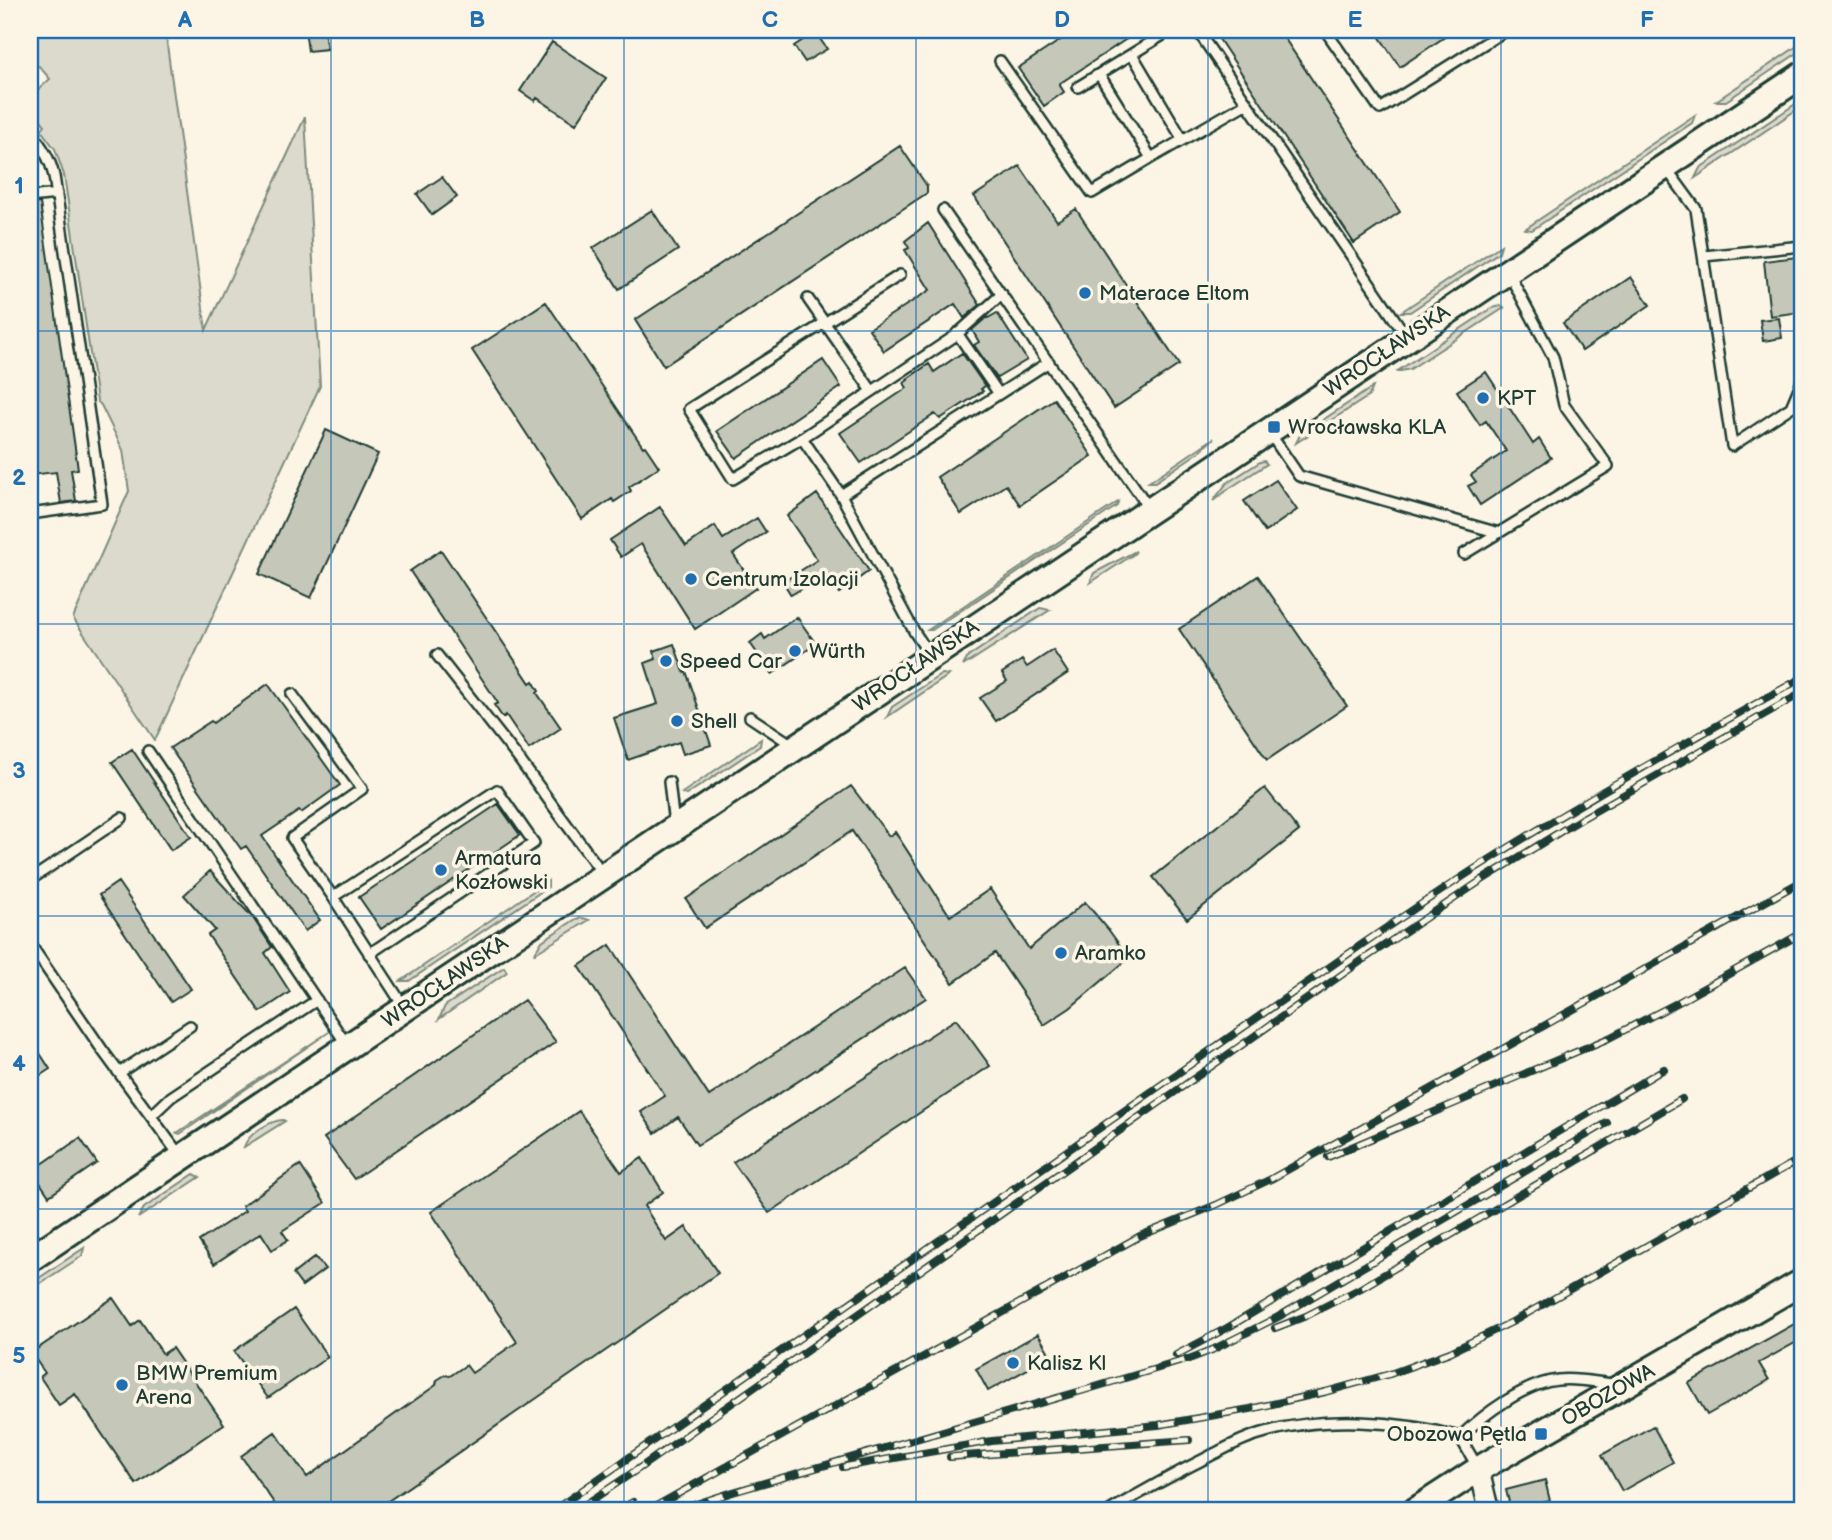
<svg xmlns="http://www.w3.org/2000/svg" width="1832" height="1540" viewBox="0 0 1832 1540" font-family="'Balsamiq Sans',sans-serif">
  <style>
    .green { fill: #dcdacc; stroke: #7e8c80; stroke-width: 2 }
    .building { fill: #c5c7b9; stroke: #1f3d34; stroke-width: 2 }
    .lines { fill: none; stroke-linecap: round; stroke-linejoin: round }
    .lane-casing { stroke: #1f3d34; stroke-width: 14 }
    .street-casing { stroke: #1f3d34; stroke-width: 23 }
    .secondary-casing { stroke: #1f3d34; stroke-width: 30 }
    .lane { stroke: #fcf5e5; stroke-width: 9 }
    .street { stroke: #fcf5e5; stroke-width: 18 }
    .secondary { stroke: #fcf5e5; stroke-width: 24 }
    .rail-casing { stroke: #1f3d34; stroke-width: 8 }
    .rail { stroke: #fcf5e5; stroke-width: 5; stroke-dasharray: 16; stroke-linecap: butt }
    .grid { fill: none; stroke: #1f6fb2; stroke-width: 2; stroke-opacity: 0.55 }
    .poi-dot { fill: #1f6fb2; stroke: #fcf5e5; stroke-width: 2.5 }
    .labels { text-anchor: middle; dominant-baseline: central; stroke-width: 7; stroke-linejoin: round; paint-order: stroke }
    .poi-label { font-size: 21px; fill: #1f3d34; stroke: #fcf5e5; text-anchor: start }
    .street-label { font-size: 21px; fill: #1f3d34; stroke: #fcf5e5 }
    .neatline { fill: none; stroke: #1f6fb2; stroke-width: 2.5 }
    .grid-label { font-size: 23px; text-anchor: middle; font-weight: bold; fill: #1f6fb2 }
  </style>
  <rect width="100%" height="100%" fill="#fcf5e5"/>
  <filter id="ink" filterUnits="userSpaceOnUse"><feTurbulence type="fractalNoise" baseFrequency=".0143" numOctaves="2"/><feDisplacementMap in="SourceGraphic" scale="14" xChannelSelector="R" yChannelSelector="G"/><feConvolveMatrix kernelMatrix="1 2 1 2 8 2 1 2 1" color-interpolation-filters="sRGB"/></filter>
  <g filter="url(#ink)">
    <path class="green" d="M36,30h129l41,300 99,-213 15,269 -165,354 -82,-122 56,-127 -6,-41 -22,-45 -4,-4 -33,-226 -9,-26 -14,-19 4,-5 -14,-17 3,-6 -4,-5 20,-18 -11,-13 -4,1 -5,-1v-30z
      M1802,43v7l-76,51h-10z
      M1802,101v5l-107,72 5,-10 97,-65z
      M1695,115l-3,8 -160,107 -7,-1z
      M1501,245l-2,7 -89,60h-9z
      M1501,306l3,2 -94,61 -14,3 96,-64z
      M1373,387l-4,9 -73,47 4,-8z
      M1214,438l-15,14 -44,30h-6z
      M1264,461l3,3 -37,24 -17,13 14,-18 33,-21z
      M1118,502l-1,4 -185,124h-4z
      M1136,551l-2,3 -44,29 4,-10z
      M1040,608l10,2 -87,56 5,-9z
      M942,674l7,1 -62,42 5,-10z
      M761,739l-1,7 -74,49 -4,-2z
      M548,881v6l-139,94h-8z
      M583,918l6,2 -55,34 8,-13 34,-22z
      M504,967l3,5 -68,47 6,-13z
      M329,1032l-149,102 -3,-1z
      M283,1120l2,1 -41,26c4,-13 25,-26 39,-27z
      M194,1174l6,3 -62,41 6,-10z
      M84,1248l-2,8 -52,34v-6z"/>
    <path class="building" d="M305,30h19l3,19 -19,2z
      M1076,30h64l-81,54 5,8 -20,14 -26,-38z
      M1213,30h66l121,182 -46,31z
      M1375,30h80l-55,37z
      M815,32l12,17 -22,13 -11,-16z
      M552,42l54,36 -30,46 -39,-26 -2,3 -15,-10z
      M900,146l27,40v7l-263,173 -29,-46z
      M1020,166l37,55 19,-12 103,156 -65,43 -140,-212z
      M442,177l15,20 -25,18 -15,-21z
      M40,203l38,266 -7,1 5,31 -15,2 -5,-31 -26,3v-271z
      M652,210l26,40 -59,39 -26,-41z
      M928,223l52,82 -16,13 -9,-14 -71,47 -15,-22 61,-39 -25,-40 4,-2 -4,-7z
      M1797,257l5,55 -32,4 -6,-55z
      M1631,277l19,28 -68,46 -19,-28z
      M546,302l97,145 2,-1 14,21 -30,20 2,4 -17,11 -2,-3 -30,20 -110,-169z
      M997,313l30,47 -30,18 -23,-33 5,-3 -7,-12 15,-13 1,1z
      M1779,318l3,20 -19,3 -3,-21z
      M962,353l23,33 -4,3 2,2 -43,28 -5,-5 -74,49 -21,-30 67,-45 -3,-5 4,-3 -1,-1 22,-15 5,8z
      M823,360l18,27 -105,71 -19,-27z
      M1486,372l47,72 6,-5 12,19 -71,47 -12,-19 8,-4 -5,-7 35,-24 -20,-30 -6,4 -23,-34z
      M1054,399l38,57 -72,49 -14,-20 -45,29 -24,-37z
      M326,430l52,24 -67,144 -52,-24z
      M1276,480l21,30 -32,22 -21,-31z
      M817,494l52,77 -30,22 -13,-19 -35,21 -8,-13 34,-22 -30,-44z
      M660,507l26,39 29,-20 8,13 34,-21 9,14 -33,22 23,34 -61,41 -54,-85 -20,13 -11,-17z
      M441,550l89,133 3,-2 6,10 -2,2 24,35 -32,21 -23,-34 -3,3 -9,-13 4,-2 -88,-132z
      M1258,576l89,130 -80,54 -88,-131z
      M797,617l19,27 -44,30 -22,-31 12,-9 3,5z
      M674,644l10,28 2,-1 25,74 -28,9 -4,-12 -51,18 -14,-42 44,-14 -13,-41 11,-4 -2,-8z
      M1053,650l15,23 -72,48 -16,-23 27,-17 -5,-8 20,-13 5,7z
      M268,684l72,101 -39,28 -2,-2 -37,25 58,84 -15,11 -59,-85 -5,3 -71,-101 41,-27 2,2z
      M132,749l59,88 -20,13 -59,-88z
      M851,786l38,50 6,-4 55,84 40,-27 39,60 56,-47 23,27 21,29 -59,50 -26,17 -49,-72 -42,30 -101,-152 -147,97 -19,-29z
      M1265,788l34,43 -112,88 -34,-42z
      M498,804l22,31 -139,94 -22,-32z
      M210,871l43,47 19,29 -7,6 25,39 -30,20 -52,-77 7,-5 -31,-35z
      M118,882l73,107 -20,13 -72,-107z
      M610,945l99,151 196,-128 21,30 -189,123 -40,24 -19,-28 -23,16 -14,-21 24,-16 -86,-130z
      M524,1000l32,42 -202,137 -30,-41z
      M956,1019l34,47 -221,147 -36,-51z
      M30,1038l20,31 -20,13z
      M579,1111l42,61 21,-14 21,34 -19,14 22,35 20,-14 32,46 -343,237h-96l-38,-54 34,-24 32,45 129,-92 1,-5 8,-5 5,1 16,-11 6,8 45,-31 -86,-130z
      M80,1138l17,25 -48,33 -17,-25z
      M300,1165l25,38 -43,28 6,9 -16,10 -11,-17 -47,31 -15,-23 46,-30 -3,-5z
      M315,1257l10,12 -23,17 -9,-12z
      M113,1298l19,28 8,-6 23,34 9,-6 52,76 -88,60 -61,-90 -16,11 -19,-28 5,-4 -14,-20z
      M294,1309l34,48 -60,41 -34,-47z
      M1798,1322l4,9v8l-43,24 10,17 -62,35 -18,-32z
      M1038,1334l13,22 -63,35 -12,-22z
      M1653,1426l20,36 -51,29 -20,-36z
      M1545,1480l5,21 -39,9 -5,-20z"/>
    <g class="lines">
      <g class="lane-casing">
        <path id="lane" d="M1197,30l209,306
          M1325,30l55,79 126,-79
          M1132,54l51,86
          M1000,61l92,132 59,-35
          M1099,74l52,84 96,-55
          M1078,87l93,-57
          M30,132c12,13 20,26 24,44l48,328 -72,10
          M1666,168l30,41 36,237 59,-39 11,-26
          M30,197l27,-3
          M943,210l206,298
          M1704,256l98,-10
          M1002,294l-47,42 -153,102 39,57 208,-133
          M808,299l64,92
          M957,333l42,61
          M1269,432l30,44 200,57
          M802,438l-69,41 -44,-70 211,-134
          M841,495l74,138 15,22
          M1464,554l144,-88 -44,-61 -11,-48 -44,-83
          M437,655l81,103 85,116
          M292,694l70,95 -70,49 41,59 71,110
          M750,717l44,29
          M148,751l199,294
          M669,782l5,43
          M30,880l92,-62
          M333,897l164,-107 37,53 -165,111
          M30,944l73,107 77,105
          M119,1073l71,-47
          M151,1116l20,-19 146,-97
          M1460,1437c23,-22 65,-54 98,-57 18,-2 36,2 54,4
          M1111,1510c32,-19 65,-37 99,-54 16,-8 31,-17 49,-22 61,-19 140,-14 201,3l18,31"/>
      </g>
      <g class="street-casing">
        <path id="street" d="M1479,1469l10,41"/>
      </g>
      <g class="secondary-casing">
        <path id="secondary" d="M30,1259l1772,-1184
          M1416,1510l63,-41 323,-187"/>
      </g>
      <use href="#lane" class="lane"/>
      <use href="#street" class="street"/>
      <use href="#secondary" class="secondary"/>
      <g class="rail-casing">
        <path id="rail" d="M1328,1157l281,-119 66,-34 127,-71
          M1275,1328l31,-12 55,-28 321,-189
          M1176,1355l51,-27 437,-259
          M950,1457l239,-17
          M843,1467l149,-26 166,-16 92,-16 75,-17 65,-18 60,-22 62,-30 290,-164
          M554,1510l807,-565c38,-26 76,-52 115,-77 106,-67 216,-129 326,-190
          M577,1510l64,-43 723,-508 118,-79 99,-61 221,-126
          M620,1510l13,-8
          M649,1510l491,-274 76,-31 55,-26 531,-298
          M678,1510l55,-18 362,-105 94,-28 23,-9 66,-33 329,-194"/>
      </g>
      <use href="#rail" class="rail"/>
    </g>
  </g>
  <path class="grid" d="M331,30v1480M624,30v1480M916,30v1480M1208,30v1480M1501,30v1480M30,331h1772M30,624h1772M30,916h1772M30,1209h1772"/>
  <g class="poi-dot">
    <circle cx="1085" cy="293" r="7"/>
    <circle cx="1483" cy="398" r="7"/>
    <rect x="1267" y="420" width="14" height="14" rx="3.5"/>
    <circle cx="691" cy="579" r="7"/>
    <circle cx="795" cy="651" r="7"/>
    <circle cx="666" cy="661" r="7"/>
    <circle cx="677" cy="721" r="7"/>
    <circle cx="441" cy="870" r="7"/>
    <circle cx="1061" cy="953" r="7"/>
    <circle cx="1013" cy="1363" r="7"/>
    <circle cx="122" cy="1385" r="7"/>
    <rect x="1534" y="1427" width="14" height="14" rx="3.5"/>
  </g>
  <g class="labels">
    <g class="poi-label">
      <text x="1099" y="293">Materace Eltom</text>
      <text x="1497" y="398">KPT</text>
      <text x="1288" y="427">Wrocławska KLA</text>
      <text x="705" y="579">Centrum Izolacji</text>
      <text x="809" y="651">Würth</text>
      <text x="680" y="661">Speed Car</text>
      <text x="691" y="721">Shell</text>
      <text x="455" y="858">Armatura<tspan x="455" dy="24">Kozłowski</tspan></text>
      <text x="1075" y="953">Aramko</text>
      <text x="1027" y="1363">Kalisz Kl</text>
      <text x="136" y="1373">BMW Premium<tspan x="136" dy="24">Arena</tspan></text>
      <text x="1527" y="1434" text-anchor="end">Obozowa Pętla</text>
    </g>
    <g class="street-label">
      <text transform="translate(1387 351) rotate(-34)">WROCŁAWSKA</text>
      <text transform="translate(916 666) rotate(-34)">WROCŁAWSKA</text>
      <text transform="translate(445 982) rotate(-34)">WROCŁAWSKA</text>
      <text transform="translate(1608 1395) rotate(-30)">OBOZOWA</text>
    </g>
  </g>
  <rect width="1832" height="1540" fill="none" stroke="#fcf5e5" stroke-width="77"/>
  <rect x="38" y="38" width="1756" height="1464" class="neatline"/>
  <g class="grid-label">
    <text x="185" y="27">A</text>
    <text x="477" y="27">B</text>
    <text x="770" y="27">C</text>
    <text x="1062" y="27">D</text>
    <text x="1355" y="27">E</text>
    <text x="1647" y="27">F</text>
    <text x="19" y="193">1</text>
    <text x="19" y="485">2</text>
    <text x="19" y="778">3</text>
    <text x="19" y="1071">4</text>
    <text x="19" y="1363">5</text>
  </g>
</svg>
